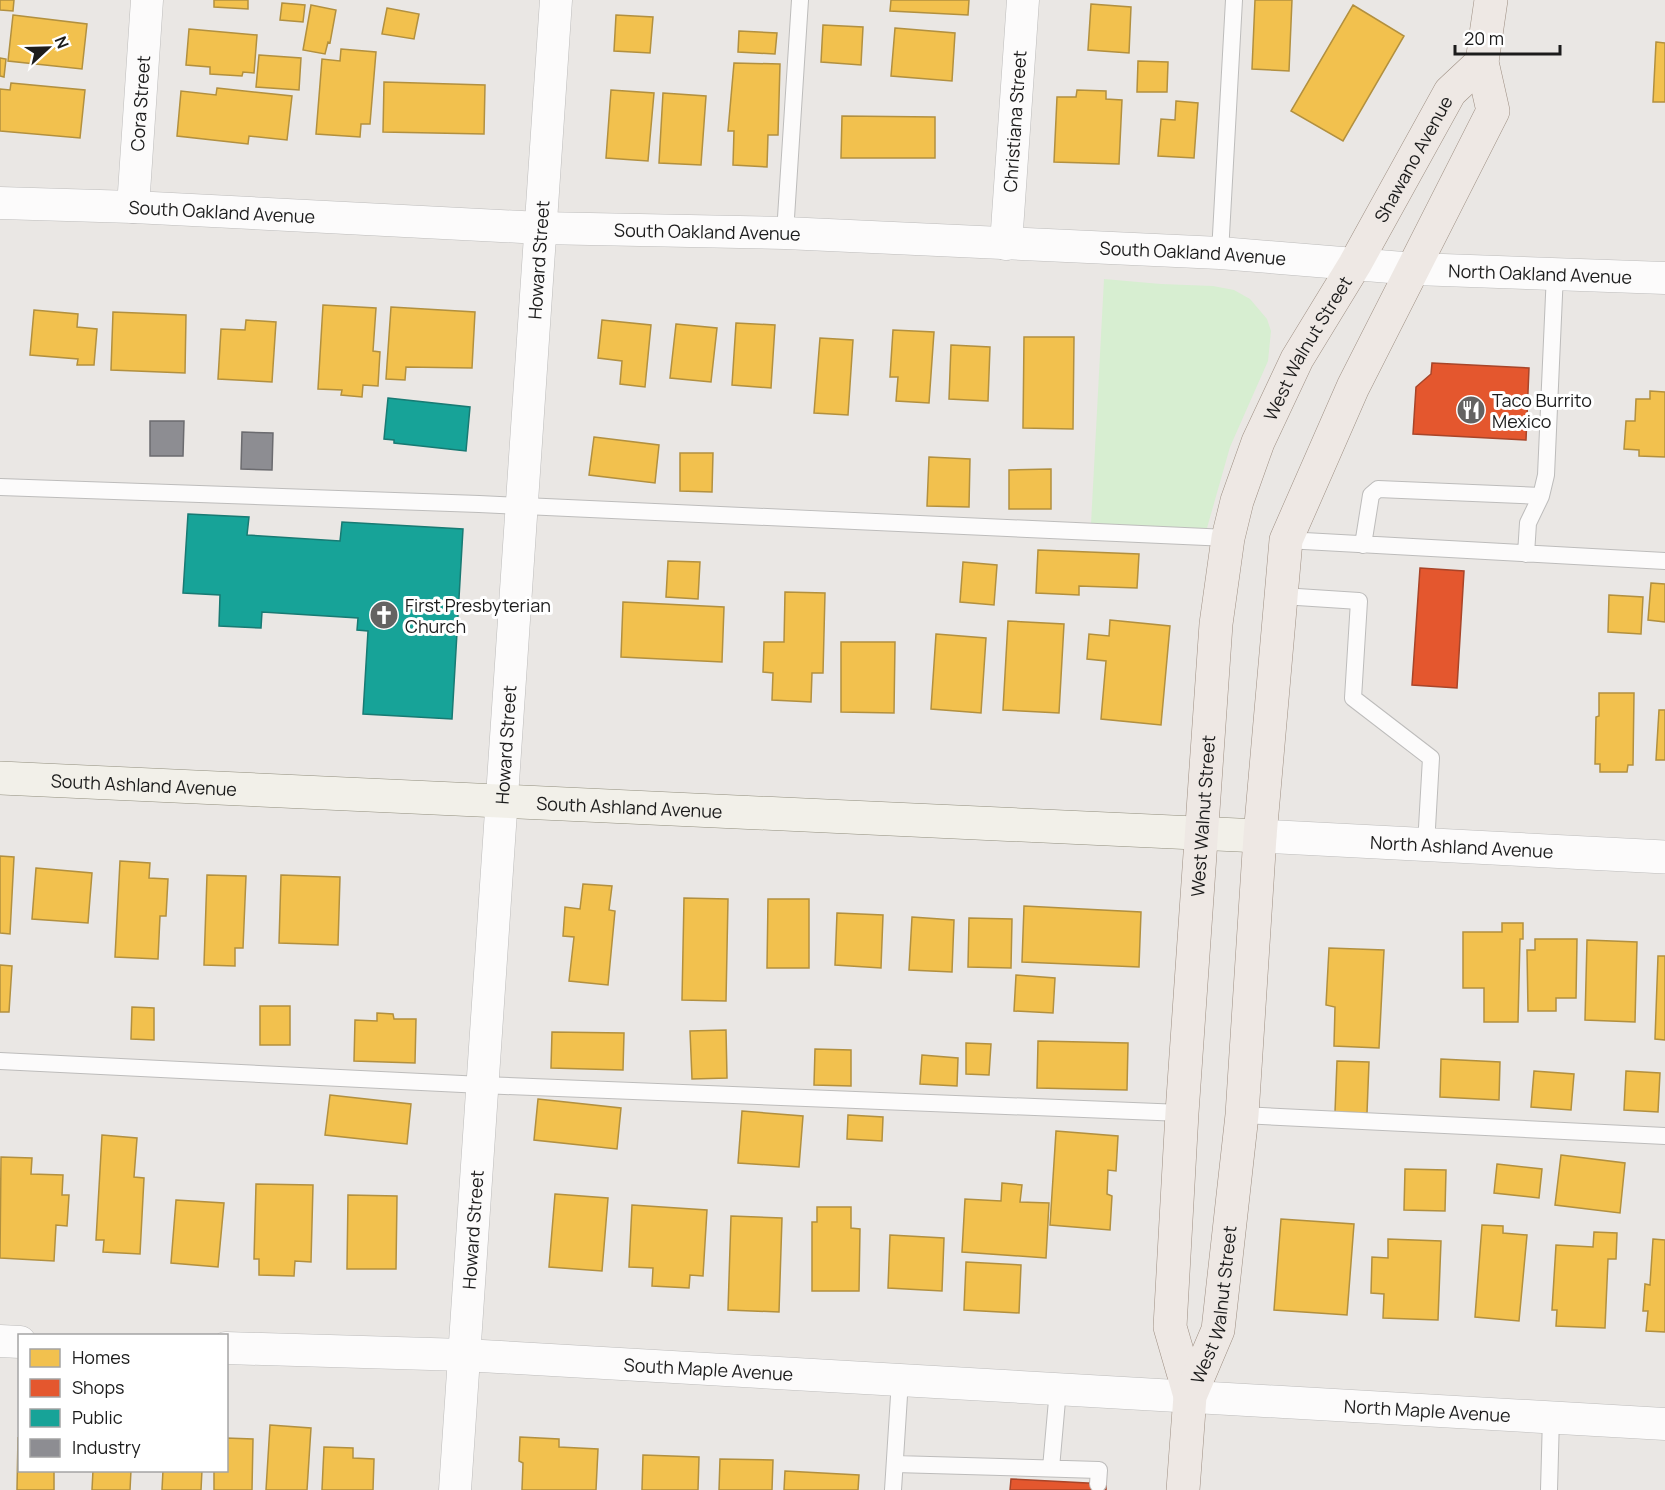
<svg xmlns="http://www.w3.org/2000/svg" width="1665" height="1490" viewBox="0 0 1665 1490" font-family="Manrope,sans-serif">
  <style>
    .park { fill: #d7eed1 }
    .homes { fill: #f2c14e; stroke: #b2903f; stroke-width: 1.5 }
    .shops { fill: #e4572e; stroke: #a84529; stroke-width: 1.5 }
    .public { fill: #17a398; stroke: #187a73; stroke-width: 1.5 }
    .industry { fill: #8d8d92; stroke: #6b6b6f; stroke-width: 1.5 }
    .lines { fill: none; stroke-linecap: round; stroke-linejoin: round }
    .service-casing { stroke: #bdbcbb; stroke-width: 18 }
    .minor-casing { stroke: #bdbcbb; stroke-width: 33 }
    .tertiary-casing { stroke: #bdbcbb; stroke-width: 34 }
    .secondary-casing { stroke: #928f7e; stroke-width: 34 }
    .primary-casing { stroke: #9e8f83; stroke-width: 34 }
    .service { stroke: #fcfbfb; stroke-width: 16 }
    .minor { stroke: #fcfbfb; stroke-width: 32 }
    .tertiary { stroke: #fcfbfb; stroke-width: 33 }
    .secondary { stroke: #f2f0e9; stroke-width: 33 }
    .primary { stroke: #eee8e4; stroke-width: 33 }
    .labels { text-anchor: middle; dominant-baseline: central; stroke-width: 6; stroke-linejoin: round; paint-order: stroke }
    .street-label { font-size: 18px; fill: #1c1c1c; stroke: #fff }
    .poi-label { font-size: 18px; fill: #1c1c1c; stroke: #fff; text-anchor: start }
  </style>
  <rect width="100%" height="100%" fill="#eae7e4"/>
  <path class="park" d="M1104,279l57,5 52,2 21,4 16,9 17,20 4,12 -3,30 -38,86 -23,81 -10,2 -106,-6z"/>
  <path class="homes" d="M0,0h14l-1,11 -13,-1z
    M214,0h34v9l-34,-2z
    M891,0h78l-1,15 -78,-4z
    M1255,0h37l-3,71 -37,-2z
    M282,3l23,2 -2,17 -23,-2z
    M1091,4l40,3 -2,46 -41,-3z
    M311,5l25,5 -6,33 -2,-1 -3,12 -22,-4z
    M1353,5l51,31 -61,105 -52,-30z
    M387,8l32,6 -5,25 -32,-5z
    M13,15l74,9 -5,45 -74,-8z
    M616,15l37,2 -3,36 -36,-2z
    M823,25l40,2 -2,38 -40,-3z
    M895,28l60,5 -3,48 -61,-5z
    M189,29l68,6 -3,38 -11,-1 -1,4 -32,-2v-7l-24,-2z
    M739,31l38,2 -2,21 -37,-2z
    M1656,42l9,1v59h-12z
    M341,49l35,3 -6,72h-9l-1,13 -44,-3 6,-75 18,2z
    M259,55l42,3 -2,32 -43,-3z
    M0,58l6,1 -2,18 -4,-1z
    M1138,61l30,1 -1,30h-30z
    M734,63l46,1 -2,71h-10l-1,32 -34,-2 1,-34h-6z
    M384,82l101,3 -1,49 -101,-2z
    M11,83l74,7 -5,48 -80,-7v-42l10,1z
    M217,88l75,8 -5,44 -38,-4 -1,8 -71,-8 4,-45 35,4z
    M611,90l43,3 -6,68 -42,-3z
    M1077,90l29,1v8l16,1 -3,64 -65,-2 3,-65h19z
    M663,93l43,3 -5,69 -42,-2z
    M1176,101l22,2 -4,55 -36,-2 3,-37 14,1z
    M842,116l93,1v41h-94z
    M323,305l53,3 -3,43 7,1 -2,34 -15,-1 -1,12 -21,-2 1,-5 -24,-1z
    M391,307l84,5 -3,56 -66,-1 -1,13 -19,-1z
    M34,310l44,4 -1,13 20,2 -3,36h-17l1,-6 -48,-4z
    M113,312l73,3 -1,58 -74,-3z
    M246,320l30,2 -4,60 -54,-3 3,-50 24,1z
    M602,320l49,5 -6,62 -25,-3 2,-23 -24,-3z
    M736,323l39,2 -4,63 -39,-3z
    M676,324l41,4 -6,54 -41,-4z
    M893,330l41,2 -5,71 -33,-2 2,-24h-8z
    M1024,337h50l-1,92 -50,-1z
    M820,338l33,2 -5,75 -34,-2z
    M951,345l39,2 -2,54 -39,-2z
    M1650,391l15,1v65l-26,-1v-6l-15,-1 2,-28h9l1,-22h14z
    M594,437l65,8 -4,38 -66,-8z
    M680,453h33l-1,39 -32,-1z
    M929,457l41,2 -1,48 -42,-1z
    M1051,469v40h-42v-39z
    M1038,550l101,4 -2,34 -58,-2v9l-43,-2z
    M668,561l32,1 -2,37 -32,-2z
    M963,562l34,3 -3,40 -34,-3z
    M1651,583l14,1v38l-17,-2z
    M785,592l40,1 -2,80h-11l-1,29 -39,-2 1,-27 -10,-1 1,-30h20z
    M1609,595l34,2 -2,37 -33,-2z
    M623,602l101,5 -2,55 -101,-5z
    M1110,620l60,6 -9,99 -60,-6 5,-58 -19,-2 2,-25 20,2z
    M1008,621l56,3 -5,89 -56,-3z
    M936,634l50,4 -5,75 -50,-4z
    M841,642h54l-1,71 -53,-1z
    M1599,693h35l-1,72h-5l-1,7h-27v-8h-5l1,-47 3,-1z
    M1659,710h6v50h-9z
    M0,856l14,1 -4,77 -10,-1z
    M120,861l30,2 -1,15 19,1 -2,37h-6l-2,43 -43,-2z
    M36,868l56,5 -4,50 -56,-4z
    M207,875l39,1 -3,72h-8v18l-31,-1z
    M281,875l59,2 -2,68 -59,-2z
    M583,884l29,2 -3,24 6,1 -7,74 -39,-4 5,-44 -11,-1 2,-29 15,2z
    M684,898l44,1 -2,102 -44,-1z
    M768,899h41v69h-42z
    M1024,906l117,6 -2,55 -117,-5z
    M837,913l46,2 -2,53 -46,-3z
    M912,917l42,3 -2,52 -43,-2z
    M969,918l43,1 -1,49 -43,-1z
    M1502,923h21v16h-3l-2,83h-34v-34h-21v-56h39z
    M1535,939h42l-1,59h-20v13h-28l-1,-61h8z
    M1587,940l50,2 -2,80 -50,-2z
    M1329,948l55,2 -5,98 -45,-2 1,-39 -9,-2z
    M1658,956h7v84l-10,-1z
    M0,965l12,1 -3,46h-9z
    M1016,975l39,3 -2,35 -39,-2z
    M260,1006h30v39h-30z
    M132,1007l22,1v32l-23,-1z
    M377,1013l16,1 1,5h22l-1,44 -61,-2 1,-41 22,1z
    M726,1030l1,48 -35,1 -2,-48z
    M552,1032l72,1 -1,37 -72,-2z
    M1038,1041l90,2 -1,47 -90,-2z
    M966,1043l25,1 -2,31 -23,-1z
    M815,1049l36,1v36l-37,-1z
    M922,1055l36,3 -1,28 -37,-2z
    M1441,1059l59,3 -1,38 -59,-3z
    M1337,1061l32,1 -2,51 -32,-1z
    M1534,1071l40,3 -3,36 -40,-3z
    M1626,1071l34,2 -2,39 -34,-2z
    M330,1095l81,9 -4,40 -82,-9z
    M538,1099l83,9 -4,41 -83,-9z
    M742,1111l61,5 -4,51 -61,-4z
    M848,1115l35,2 -1,24 -35,-2z
    M1056,1131l62,5 -2,35 -8,-1 -1,24 5,2 -2,34 -60,-5z
    M102,1135l35,3 -3,39 10,1 -4,76 -37,-2 1,-12h-8z
    M1561,1155l64,8 -5,50 -65,-8z
    M1,1157l31,1 -1,16 32,1 -1,20h7l-2,31 -11,-1 -2,36 -54,-3z
    M1497,1164l45,5 -3,29 -45,-5z
    M1405,1169l41,1 -1,41 -41,-1z
    M1002,1183l20,2 -2,17 29,1 -3,55 -84,-6 3,-53 36,2z
    M256,1184l57,1 -2,77 -16,-1 -1,15 -35,-1v-16h-5z
    M555,1194l53,4 -6,73 -53,-4z
    M348,1195l49,1 -1,73h-49z
    M176,1200l48,3 -6,64 -47,-4z
    M632,1205l75,5 -4,66 -13,-1 -1,13 -37,-2 1,-18 -24,-1z
    M817,1207h34v21l9,1 -1,62h-47v-69h5z
    M731,1216l51,2 -3,94 -51,-2z
    M1281,1219l73,5 -7,91 -73,-5z
    M1482,1225l21,1v7l24,2 -8,86 -44,-4z
    M1594,1232l23,1 -1,26h-8l-3,69 -49,-2 1,-16h-5l4,-65 37,2z
    M890,1235l54,3 -2,53 -54,-3z
    M1388,1239l53,2 -3,79 -55,-2 1,-24 -13,-1 1,-36 16,1z
    M1653,1239l12,1v92l-19,-1 2,-20h-5l2,-27 5,1z
    M966,1262l55,3 -2,48 -55,-3z
    M270,1425l41,3 -4,62h-41z
    M18,1437l2,33h34v20h-37z
    M520,1437l39,2v8l39,2 -2,41h-74l1,-27 -4,-2z
    M226,1438l27,1 -1,51h-38v-20h12z
    M324,1447l29,1v10l21,1 -1,31h-51z
    M643,1455l56,2 -1,33h-56z
    M720,1459l53,1 -1,30h-53z
    M93,1470h38l-1,20h-38z
    M163,1470h39l-1,20h-39z
    M785,1471l74,4 -1,15h-74z"/>
  <path class="shops" d="M1432,363l97,5 -3,72 -113,-6 3,-47 15,-13z
    M1420,568l44,3 -7,117 -45,-3z
    M1011,1479l95,5v6h-96z"/>
  <path class="public" d="M388,398l82,9 -4,44 -72,-8v-3l-10,-1z
    M188,514l61,3 -2,18 93,6 2,-19 121,7 -11,190 -89,-5 5,-83 -11,-1 1,-12 -96,-6 -1,16 -42,-2 1,-31 -37,-2z"/>
  <path class="industry" d="M150,421h34l-1,35h-33z
    M242,432l31,1 -1,37 -31,-1z"/>
  <g class="lines">
    <g class="service-casing">
      <path id="service" d="M785,233l15,-233
        M1220,253l14,-253
        M0,487l479,17 749,34
        M1286,540l379,21
        M1363,545l8,-50 7,-6 163,7
        M1526,554l2,-31 13,-27 5,-21 9,-202
        M1282,596l77,5 -6,97 78,60 -5,87
        M0,1061l482,24 700,28
        M1242,1115l423,21
        M895,1464l204,6 -1,14
        M1051,1468l7,-79
        M893,1490l7,-110
        M1549,1490l2,-73"/>
    </g>
    <g class="minor-casing">
      <g id="minor">
        <path id="s1" d="M0,203l133,4 407,21 245,5 435,20 195,16 250,9"/>
        <path id="s2" d="M133,207l14,-207"/>
        <path id="s3" d="M1006,244l17,-244"/>
        <path d="M0,1341l20,1"/>
        <path id="s4" d="M226,1348l238,7 1201,69"/>
        <path id="s5" d="M455,1490l101,-1490"/>
      </g>
    </g>
    <g class="tertiary-casing">
      <g id="tertiary">
        <path id="s6" d="M1260,836l405,21"/>
      </g>
    </g>
    <g class="secondary-casing">
      <g id="secondary">
        <path id="s7" d="M0,778l1260,58"/>
      </g>
    </g>
    <g class="primary-casing">
      <g id="primary">
        <path id="s8" d="M1190,1396l-20,-69 12,-214 34,-489 12,-86 9,-37 21,-59 39,-83 58,-95 95,-172 32,-30"/>
        <path id="s9" d="M1183,1490l7,-94 28,-66 24,-215 18,-279 26,-296 67,-153 140,-276 -11,-49 9,-62"/>
      </g>
    </g>
    <use href="#service" class="service"/>
    <use href="#minor" class="minor"/>
    <use href="#tertiary" class="tertiary"/>
    <use href="#secondary" class="secondary"/>
    <use href="#primary" class="primary"/>
  </g>
  <defs>
    <g id="restaurant-disc" transform="scale(1.5)"><circle r="9.5" fill="#646362" stroke="#fff"/><path d="M-5-6h1v4h1v-4h1v4h1v-4h1v5L-1.5 .5V6h-2V.5L-5-1ZM5-6V6H3V1.5H1.5Q1.5-4 5-6Z" fill="#fff"/></g>
    <g id="church-disc" transform="scale(1.5)"><circle r="9.5" fill="#646362" stroke="#fff"/><path d="M-1.2-6h2.4v3.5h3.3v2.4h-3.3V6h-2.4V-.1h-3.3v-2.4h3.3Z" fill="#fff"/></g>
  </defs>
  <g fill-rule="evenodd">
    <use href="#restaurant-disc" x="1471" y="410"/>
    <use href="#church-disc" x="384" y="615"/>
  </g>
  <g class="labels">
    <g class="street-label">
      <text stroke="none"><textPath href="#s2" startOffset="104">Cora Street</textPath></text>
      <text stroke="none"><textPath href="#s3" startOffset="123">Christiana Street</textPath></text>
      <text stroke="none"><textPath href="#s8" startOffset="1287">Shawano Avenue</textPath></text>
      <text stroke="none"><textPath href="#s1" startOffset="222">South Oakland Avenue</textPath></text>
      <text stroke="none"><textPath href="#s1" startOffset="708">South Oakland Avenue</textPath></text>
      <text stroke="none"><textPath href="#s1" startOffset="1194">South Oakland Avenue</textPath></text>
      <text stroke="none"><textPath href="#s5" startOffset="1233">Howard Street</textPath></text>
      <text stroke="none"><textPath href="#s1" startOffset="1542">North Oakland Avenue</textPath></text>
      <text stroke="none"><textPath href="#s8" startOffset="1070">West Walnut Street</textPath></text>
      <text stroke="none"><textPath href="#s5" startOffset="747">Howard Street</textPath></text>
      <text stroke="none"><textPath href="#s7" startOffset="144">South Ashland Avenue</textPath></text>
      <text stroke="none"><textPath href="#s7" startOffset="630">South Ashland Avenue</textPath></text>
      <text stroke="none"><textPath href="#s8" startOffset="584">West Walnut Street</textPath></text>
      <text stroke="none"><textPath href="#s6" startOffset="202">North Ashland Avenue</textPath></text>
      <text stroke="none"><textPath href="#s5" startOffset="261">Howard Street</textPath></text>
      <text stroke="none"><textPath href="#s9" startOffset="190">West Walnut Street</textPath></text>
      <text stroke="none"><textPath href="#s4" startOffset="483">South Maple Avenue</textPath></text>
      <text stroke="none"><textPath href="#s4" startOffset="1203">North Maple Avenue</textPath></text>
    </g>
    <g class="poi-label">
      <text x="1492" y="400">Taco Burrito<tspan x="1492" dy="21">Mexico</tspan></text>
      <text x="405" y="605">First Presbyterian<tspan x="405" dy="21">Church</tspan></text>
    </g>
  </g>
  <rect x="18" y="1334" width="210" height="138" fill="#ffffff" stroke="#a4a4a4" stroke-width="1.5"/>
  <rect x="30" y="1349" width="30" height="18" fill="#f2c14e" stroke="#a4a4a4" stroke-width="1.5"/>
  <text x="72" y="1364" font-size="18" fill="#1c1c1c">Homes</text>
  <rect x="30" y="1379" width="30" height="18" fill="#e4572e" stroke="#a4a4a4" stroke-width="1.5"/>
  <text x="72" y="1394" font-size="18" fill="#1c1c1c">Shops</text>
  <rect x="30" y="1409" width="30" height="18" fill="#17a398" stroke="#a4a4a4" stroke-width="1.5"/>
  <text x="72" y="1424" font-size="18" fill="#1c1c1c">Public</text>
  <rect x="30" y="1439" width="30" height="18" fill="#8d8d92" stroke="#a4a4a4" stroke-width="1.5"/>
  <text x="72" y="1454" font-size="18" fill="#1c1c1c">Industry</text>
  <g transform="translate(48 48) rotate(68)" stroke="#ffffff" stroke-width="4.5" paint-order="stroke">
  <path d="M0-4.5L10 22L0 15L-10 22Z" fill="#1c1c1c"/>
  <text y="-9" font-size="16" font-weight="bold" text-anchor="middle" fill="#1c1c1c">N</text>
  </g>
  <path d="M1455 45v9h105v-9" fill="none" stroke="#1c1c1c" stroke-width="3"/>
  <text x="1464" y="45" font-size="18" fill="#1c1c1c" stroke="#ffffff" stroke-width="4.5" paint-order="stroke">20 m</text>
</svg>
